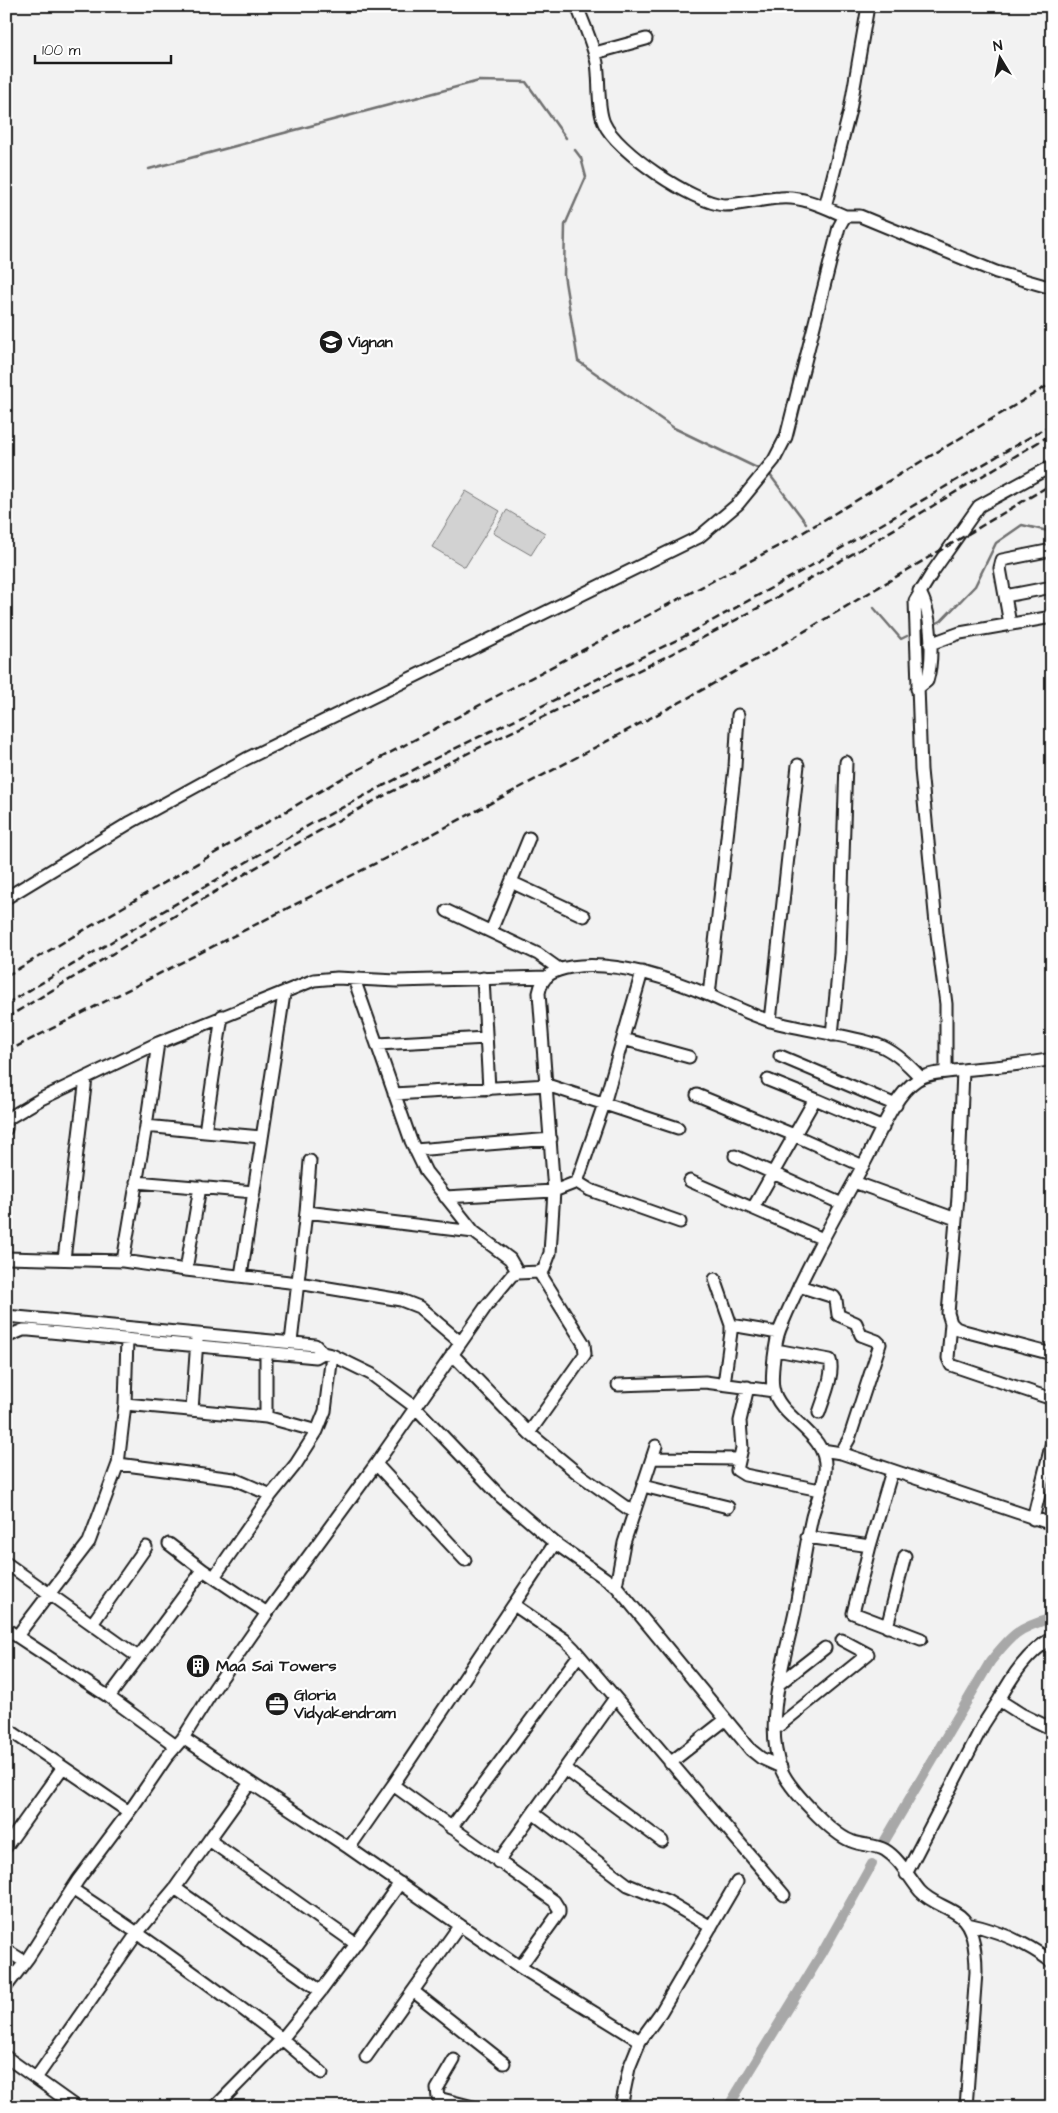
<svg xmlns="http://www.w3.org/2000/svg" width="1058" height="2113" viewBox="0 0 1058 2113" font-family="'Architects Daughter',sans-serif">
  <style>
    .green { fill: #d2d2d2; stroke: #777 }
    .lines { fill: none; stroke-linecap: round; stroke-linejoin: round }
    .stream { stroke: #707070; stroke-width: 2.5 }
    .canal { stroke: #a8a8a8; stroke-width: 10 }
    .minor-casing { stroke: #1c1c1c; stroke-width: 15 }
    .minor { stroke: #fff; stroke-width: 11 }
    .rail { stroke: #1c1c1c; stroke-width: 2.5; stroke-dasharray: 8 4; stroke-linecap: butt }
    .labels { text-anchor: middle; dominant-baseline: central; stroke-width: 4.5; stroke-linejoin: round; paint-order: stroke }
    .poi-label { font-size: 16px; font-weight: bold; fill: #1c1c1c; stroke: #fff; text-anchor: start }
  </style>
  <rect width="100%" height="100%" fill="#f2f2f2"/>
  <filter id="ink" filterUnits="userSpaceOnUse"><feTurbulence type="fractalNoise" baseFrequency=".02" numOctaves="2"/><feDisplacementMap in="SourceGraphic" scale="10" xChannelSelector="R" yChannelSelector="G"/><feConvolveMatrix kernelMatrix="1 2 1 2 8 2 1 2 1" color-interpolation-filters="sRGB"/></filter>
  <g filter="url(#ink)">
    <path class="green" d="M466,491l34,20 -35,56 -33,-20z
      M507,510l38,23 -14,22 -38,-22z"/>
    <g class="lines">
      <path class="stream" d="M575,150l6,8 5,19 -21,48 -1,50 14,86 96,67 83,40
        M149,169l330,-88 47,1 40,56
        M770,475l36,48
        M874,608l27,31 6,-3
        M935,624l6,-3 34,-35 21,-43 26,-18 30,7"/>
      <path class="canal" d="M884,1842l106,-180c22,-28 28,-34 62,-44
        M728,2107l93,-152 51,-91"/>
      <g class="minor-casing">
        <path id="minor" d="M577,6c7,19 16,38 20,57 3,19 0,44 7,60 12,28 89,80 120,82 18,0 37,-6 56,-7 23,-2 44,9 65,18
          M595,53l51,-14
          M825,207l25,-97 18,-104
          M1005,596l47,-9
          M1010,624l-10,-56 2,-8 50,-10
          M930,644l30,-11 92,-16
          M917,689l10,-8c7,-23 5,-70 -8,-90
          M511,882l73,34
          M6,898l125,-76 115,-63 453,-222 39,-33 36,-44 12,-23 53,-210 6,-11h15l136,56 56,16
          M447,911l91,43 21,15
          M491,931l38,-93
          M483,978l6,111
          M354,979l57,162 15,31 48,60 36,27 8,14
          M709,995l26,-228 3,-52
          M770,1021l28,-256
          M832,1035l8,-82 6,-191
          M623,1039l66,18
          M378,1044l108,-6
          M780,1056l116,49
          M963,1070l-5,127 -10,116 3,10 5,5 8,3 88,23
          M946,1072v-68l-9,-70 -16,-164 -6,-169 19,-31 45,-64 73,-40
          M768,1080l47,19
          M394,1094l153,-9 131,43
          M697,1095l97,40 69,31
          M146,1126l59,6 17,-116
          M6,1129l1,-10 34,-20 117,-56 156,-63 23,-2 60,3 150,-4
          M205,1132l57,5
          M415,1150l136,-11
          M735,1156l107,48
          M690,1181l133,58
          M136,1182l118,10
          M577,1182l13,8 90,32
          M854,1182l102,37
          M445,1197l109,-6 23,-9 27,-78 38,-132
          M753,1208l62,-109 68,29
          M306,1212l4,-51
          M6,1258l117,3 63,9 112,13 103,17 18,7 41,35
          M64,1259l22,-181
          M123,1261l23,-135 12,-83
          M186,1270l14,-83
          M241,1276l43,-282
          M715,1279l16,46v7l-7,52
          M799,1286l35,11 2,3 2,15 18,8 5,12 16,6 3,3 -31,95 -8,14
          M6,1316l309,29 8,8
          M951,1323l-3,35 3,7 101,34
          M731,1325l47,8
          M6,1337l17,-7h6l287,27 7,-4 9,2 39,19 44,33 85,89 55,47 61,43 135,164 10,8 20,9
          M127,1339l-2,65 -7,60 116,15 37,16
          M291,1342l15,-130 168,20
          M776,1350l54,10c5,13 -7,40 -11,53
          M452,1354l77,79 47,39 58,41
          M618,1385l87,-3 69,9
          M748,1387l-8,34 2,27 -5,22 8,5 75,15
          M125,1404l141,13 51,14
          M192,1410l5,-70
          M266,1417v-65
          M529,1433l56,-79 -1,-10 -45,-72
          M822,1450l19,3 211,71
          M653,1458l86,1
          M376,1464l89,96
          M643,1486l85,21
          M1033,1519l19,-77
          M807,1537l63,9 -17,67 68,26
          M555,1543l-162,242 161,116 5,8v4l-39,54 120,74
          M169,1544l34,26
          M870,1546l22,-75
          M6,1563l132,94
          M214,1577l57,-82 25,-31 21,-33 8,-20 7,-56
          M616,1586l8,-43 32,-97
          M514,1605l51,35 9,9 210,246
          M92,1624l54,-77
          M887,1627l18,-71
          M6,1629l103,68 67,49
          M17,1636l72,-94 29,-78
          M1052,1638c-25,15 -39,37 -53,62l22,14 31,15
          M779,1684l46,-36
          M109,1697l94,-127 64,43
          M6,1728l123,84
          M775,1729l93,-75 -26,-14
          M183,1738l166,110
          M670,1763l55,-43
          M565,1769l97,72
          M393,1785l-44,63 171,119
          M533,1813l95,72 39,16 44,26
          M451,1828l128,-173
          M209,1840l41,-57
          M6,1847l57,-80
          M498,1862l117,-164
          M906,1874l77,-149 16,-25
          M175,1888l34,-48 147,104 -35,47
          M72,1889c72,47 142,98 210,150l-67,68
          M967,1924c31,6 59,19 85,38
          M356,1944l44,-61
          M6,1950l19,12
          M6,1987l22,-29 50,-78 56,-75 32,-47 17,-20 31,-49 53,-76 109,-149 111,-159 25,-30 6,-2 21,-1 5,-3 6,-16 4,-62 -15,-198c3,-18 15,-23 32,-26 44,-7 100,12 140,29 20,9 39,19 60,25 35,10 72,13 107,24 17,6 31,20 42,32
          M413,1991l91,72
          M6,2057l70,50
          M366,2057l94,-132
          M454,2060l-17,29 1,9 35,9
          M36,2078l102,-146 37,-44 146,103 -39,48 40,34
          M621,2107l8,-39 11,-27 21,-29 76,-130
          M966,2107l10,-135c0,-17 -2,-45 -16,-56 -13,-10 -29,-13 -40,-25 -11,-13 -20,-32 -35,-41 -10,-6 -23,-4 -34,-9 -19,-7 -62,-52 -70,-72 -18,-47 4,-110 14,-158 6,-31 10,-63 17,-94 4,-15 12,-31 13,-46 4,-39 -46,-51 -52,-83 -2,-12 2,-47 7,-59 24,-58 56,-114 86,-169 13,-24 28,-65 51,-80 12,-8 32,-8 46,-10 30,-3 60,-5 89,-11"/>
      </g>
      <use href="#minor" class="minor"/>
      <path class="rail" d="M6,976l333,-196 458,-244 255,-153
        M6,1004l305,-180 129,-68 243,-119 126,-70 243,-143
        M6,1018c114,-68 226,-139 342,-203 108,-59 219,-108 329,-164 128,-65 251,-143 375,-217
        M6,1052l425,-217 255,-136 82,-46 284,-169"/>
    </g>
  </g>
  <defs>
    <g id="university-disc" transform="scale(1.25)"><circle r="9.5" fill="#1c1c1c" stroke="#fff"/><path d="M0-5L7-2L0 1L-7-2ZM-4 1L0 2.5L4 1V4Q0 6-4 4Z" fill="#fff"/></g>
    <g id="building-disc" transform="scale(1.25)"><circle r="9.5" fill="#1c1c1c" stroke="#fff"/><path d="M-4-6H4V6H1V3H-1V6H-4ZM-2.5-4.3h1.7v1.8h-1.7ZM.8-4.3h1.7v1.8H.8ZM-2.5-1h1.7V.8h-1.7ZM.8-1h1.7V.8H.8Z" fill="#fff"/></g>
    <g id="office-disc" transform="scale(1.25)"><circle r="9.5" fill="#1c1c1c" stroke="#fff"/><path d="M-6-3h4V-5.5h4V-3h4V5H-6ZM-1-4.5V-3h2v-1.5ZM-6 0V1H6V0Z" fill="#fff"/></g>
  </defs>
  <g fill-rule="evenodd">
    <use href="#university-disc" x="331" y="342"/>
    <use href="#building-disc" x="198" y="1666"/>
    <use href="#office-disc" x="277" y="1704"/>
  </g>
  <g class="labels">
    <g class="poi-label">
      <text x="348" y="342">Vignan</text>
      <text x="216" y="1666">Maa Sai Towers</text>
      <text x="294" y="1695">Gloria<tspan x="294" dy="18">Vidyakendram</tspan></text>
    </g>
  </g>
  <rect width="1058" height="2113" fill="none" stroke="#fff" stroke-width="25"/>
  <rect x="12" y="12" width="1033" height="2088" fill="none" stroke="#1c1c1c" stroke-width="2" filter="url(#ink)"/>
  <g transform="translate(1000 58) rotate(350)" stroke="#ffffff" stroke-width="4" paint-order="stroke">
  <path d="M0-4L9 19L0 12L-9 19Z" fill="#1c1c1c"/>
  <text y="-8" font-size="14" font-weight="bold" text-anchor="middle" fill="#1c1c1c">N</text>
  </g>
  <path d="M35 55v8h136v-8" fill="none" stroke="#1c1c1c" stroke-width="2.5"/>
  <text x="42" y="55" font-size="15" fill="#1c1c1c" stroke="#ffffff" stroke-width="4" paint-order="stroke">100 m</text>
</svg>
